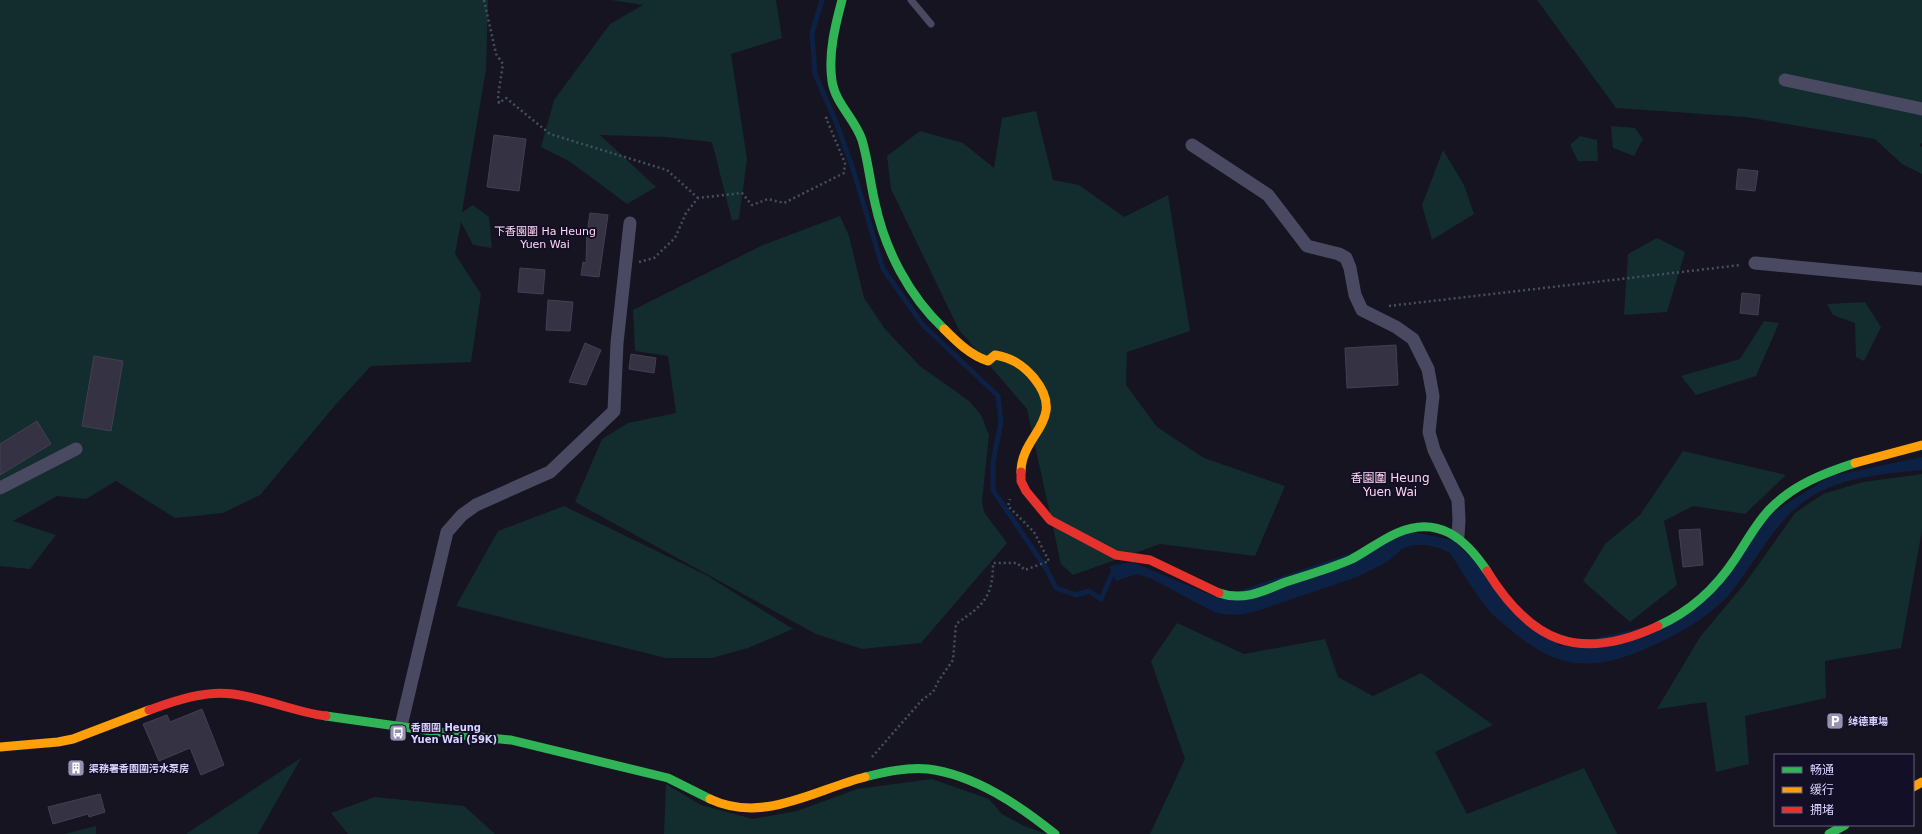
<svg xmlns="http://www.w3.org/2000/svg" width="1922" height="834" viewBox="0 0 1922 834" font-family="'DejaVu Sans','Noto Sans SC',sans-serif">
  <style>
    .green { fill: #132c2d }
    .water { fill: #0d2144 }
    .lines { fill: none; stroke-linecap: round; stroke-linejoin: round }
    .stream { stroke: #0d2144; stroke-width: 5 }
    .building { fill: #343243; stroke: #433f54 }
    .path { stroke: #44505f; stroke-width: 2.5; stroke-dasharray: 2 3; stroke-linecap: butt }
    .lane { stroke: #4a4962; stroke-width: 7 }
    .street { stroke: #4a4962; stroke-width: 13 }
    .fast { stroke: #30b455; stroke-width: 9 }
    .slow { stroke: #ff9f0a; stroke-width: 9 }
    .jam { stroke: #e5322d; stroke-width: 9 }
    .labels { text-anchor: middle; dominant-baseline: central; stroke-width: 4; stroke-linejoin: round; paint-order: stroke }
    .poi-label { font-size: 10px; font-weight: bold; fill: #d9d4ff; stroke: #130f26; text-anchor: start }
    .neighbourhood-label { font-size: 11px; fill: #ffd6f0; stroke: #130f26 }
    .quarter-label { font-size: 12px; fill: #ffd6f0; stroke: #130f26 }
  </style>
  <rect width="100%" height="100%" fill="#161421"/>
  <path class="green" d="M0,0h488l-2,69 -24,143 11,-7 16,12 3,31 -19,-3 -12,-23 -6,32 26,40 -10,68 -100,4 -34,37 -77,92 -37,18 -48,5 -59,-37 -30,18 -29,-3 -44,25 43,14 -26,34 -30,-3z
    M611,0h165l6,38 -51,16 16,105 -8,60 -7,2 -20,-79 -47,-5 -65,-2 56,52 -29,17 -58,-43 -28,-14 13,-47 56,-76 33,-19z
    M1537,0h385v143l-3,2 3,2v27l-20,-10 -27,-25 -129,-22 -130,-9z
    M1036,111l17,69 26,5 45,32 44,-22 22,136 -63,21 -1,33 31,42 47,31 81,28 -30,70 -95,-12 -87,31 -12,-11 -34,-155 -68,-79 -68,-141 -4,-33 33,-25 43,12 31,25 8,-50z
    M1611,126l24,2 8,11 -9,17 -21,-8z
    M1580,136l17,4 1,21h-20l-8,-16z
    M1443,150l21,35 10,29 -42,26 -10,-35z
    M840,216l9,20 15,62 21,31 35,37 49,35 12,14 8,20 -7,67 2,10 23,31 -86,100 -59,6 -46,-15 -241,-132 27,-63 26,-16 48,-10 -8,-57 -33,-5 -2,-41 130,-65z
    M1657,238l28,14 -18,60 -43,3 4,-61z
    M1865,302l16,25 -17,34 -8,-4 -1,-34 -22,-8 -6,-11z
    M1764,321l15,2 -23,53 -60,19 -15,-19 59,-17z
    M1683,451l103,24 -41,39 -52,-8 -29,15 13,64 -47,37 -47,-41 22,-37 35,-29z
    M1922,474v56l-21,118 -76,13 1,37 -81,18 4,48 -33,8 -10,-70 -49,7 43,-72 46,-55 49,-69 28,-19 40,-12z
    M564,506l142,69 87,54 -45,19 -36,10h-46l-210,-52 42,-75z
    M1177,623l67,31 81,-15 13,38 35,19 48,-23 72,52 -58,27 32,62 117,-46 33,66h-467l35,-75 -34,-98z
    M301,758l-43,76h-72z
    M932,779l57,20 13,15 22,12 23,8h-383l2,-50 35,21 52,14 44,-8 60,-22z
    M375,797l89,9 31,28h-147l-17,-21z
    M96,826v8h-32z"/>
  <path class="water" d="M1922,457v13c-37,4 -75,6 -108,25 -37,21 -56,64 -82,96 -19,23 -49,41 -76,53 -57,27 -95,29 -144,-13 -7,-6 -15,-12 -21,-18 -15,-18 -28,-40 -41,-60l-11,-5 -12,-3h-14l-11,4 -15,13 -30,15 -103,35c-14,3 -26,4 -40,0l-64,-34 -13,-4 -21,7 -7,-15 23,-4 86,36 195,-66 40,8 107,106 117,-26 96,-108 58,-36z"/>
  <g class="lines">
    <path class="stream" d="M822,0l-10,33 3,41 21,48 17,47 30,100 40,56 75,71 3,26 -8,40v28l54,80 9,18 20,7 13,-4 12,8 12,-27h5"/>
  </g>
  <path class="building" d="M494,135l32,4 -7,52 -32,-4z
    M1738,169l20,2 -3,20 -19,-2z
    M590,213l18,2 -9,62 -18,-2 2,-13 3,1 1,-30z
    M520,268l25,2 -2,24 -25,-2z
    M1742,293l18,2 -2,20 -18,-2z
    M548,300l25,2 -3,29 -24,-1z
    M585,343l16,7 -15,35 -17,-3z
    M1396,345l2,40 -51,3 -2,-40z
    M631,354l25,4 -2,15 -25,-4z
    M94,356l29,5 -12,70 -29,-5z
    M37,421l14,23 -51,31v-31z
    M1700,529l3,36 -20,2 -4,-37z
    M202,709l22,56 -23,10 -11,-27 -31,13 -16,-37 24,-9 3,7z
    M100,794l5,18 -16,5 -1,-3 -35,10 -5,-17z"/>
  <g class="lines">
    <path class="path" d="M484,0l12,54 7,10 -5,32 1,7 7,-5 44,36 117,36 31,28
      M639,262l15,-4 21,-20 11,-25 12,-15 44,-5 10,12 16,-6 16,4 60,-30 1,-10 -19,-45 3,-1
      M1389,306l352,-41
      M872,757l50,-57 11,-8 6,-12 14,-20 3,-36c27,-19 37,-26 37,-61h24l8,7 24,-9 -15,-29 -26,-26 2,-7"/>
    <path class="lane" d="M911,0l20,24"/>
    <path class="street" d="M1785,80l137,29
      M1192,145l76,50 39,51 32,8 7,4 4,10 5,27 7,15 34,17 17,12 15,30 5,27 -4,36 5,18 24,50 1,20 -1,16
      M1755,263l167,16
      M0,488l76,-39
      M401,726l46,-194 15,-17 14,-10 74,-33 64,-61 3,-68 13,-120"/>
    <path class="fast" d="M842,0c-7,26 -14,54 -10,81 3,22 23,38 30,59 6,20 8,42 13,63 10,47 34,93 69,126
      M1219,593c23,8 43,-1 64,-10 23,-8 47,-14 69,-24 15,-8 29,-19 45,-26 41,-18 68,5 90,38
      M1658,626c31,-14 58,-38 77,-67 11,-16 21,-36 35,-50 23,-24 54,-36 85,-46
      M326,716l134,19 51,5 157,38 42,21
      M865,777c20,-5 42,-10 63,-8 47,6 91,36 127,65
      M1829,834l16,-9"/>
    <path class="slow" d="M944,329c13,13 26,26 44,32l7,-6c17,3 28,10 39,23 34,42 -13,56 -13,94
      M1855,463l67,-18
      M0,747l58,-5 15,-3 76,-29
      M1913,787l9,-5
      M710,799c53,25 104,-9 155,-22"/>
    <path class="jam" d="M1021,472v9l5,10 24,29 66,35 34,5 69,33
      M1487,571c44,71 92,92 171,55
      M149,710c26,-9 56,-20 84,-16 32,4 61,18 93,22"/>
  </g>
  <defs>
    <g id="parking-square" transform="scale(0.9)"><rect x="-9" y="-9" width="18" height="18" rx="4" fill="#9591b1" stroke="#130f26"/><path d="M-3.5-5.5H1a3.5 3.5 0 0 1 0 7H-1V5.5H-3.5ZM-1-3.4V-.6H.8a1.4 1.4 0 0 0 0-2.8Z" fill="#fff"/></g>
    <g id="bus-square" transform="scale(0.9)"><rect x="-9" y="-9" width="18" height="18" rx="4" fill="#9591b1" stroke="#130f26"/><path d="M-5-6H5V4H4V6H2V4H-2V6H-4V4H-5ZM-3.5-4V0h7V-4ZM-3.5 1.2v1.5H-2V1.2ZM2 1.2v1.5H3.5V1.2Z" fill="#fff"/></g>
    <g id="building-square" transform="scale(0.9)"><rect x="-9" y="-9" width="18" height="18" rx="4" fill="#9591b1" stroke="#130f26"/><path d="M-4-6H4V6H1V3H-1V6H-4ZM-2.5-4.3h1.7v1.8h-1.7ZM.8-4.3h1.7v1.8H.8ZM-2.5-1h1.7V.8h-1.7ZM.8-1h1.7V.8H.8Z" fill="#fff"/></g>
  </defs>
  <g fill-rule="evenodd">
    <use href="#parking-square" x="1835" y="721"/>
    <use href="#bus-square" x="398" y="733"/>
    <use href="#building-square" x="76" y="768"/>
  </g>
  <g class="labels">
    <g class="poi-label">
      <text x="1848" y="721">绰德車場</text>
      <text x="411" y="727">香園圍 Heung<tspan x="411" dy="12">Yuen Wai (59K)</tspan></text>
      <text x="89" y="768">渠務署香園圍污水泵房</text>
    </g>
    <g class="neighbourhood-label">
      <text x="545" y="231">下香園圍 Ha Heung<tspan x="545" dy="13">Yuen Wai</tspan></text>
    </g>
    <g class="quarter-label">
      <text x="1390" y="478">香園圍 Heung<tspan x="1390" dy="14">Yuen Wai</tspan></text>
    </g>
  </g>
  <rect x="1774" y="754" width="140" height="72" fill="#130f26" stroke="#625e7d"/>
  <rect x="1782" y="767" width="20" height="6" fill="#30b455" stroke="#625e7d"/>
  <text x="1810" y="774" font-size="12" fill="#d9d4ff">畅通</text>
  <rect x="1782" y="787" width="20" height="6" fill="#ff9f0a" stroke="#625e7d"/>
  <text x="1810" y="794" font-size="12" fill="#d9d4ff">缓行</text>
  <rect x="1782" y="807" width="20" height="6" fill="#e5322d" stroke="#625e7d"/>
  <text x="1810" y="814" font-size="12" fill="#d9d4ff">拥堵</text>
</svg>
